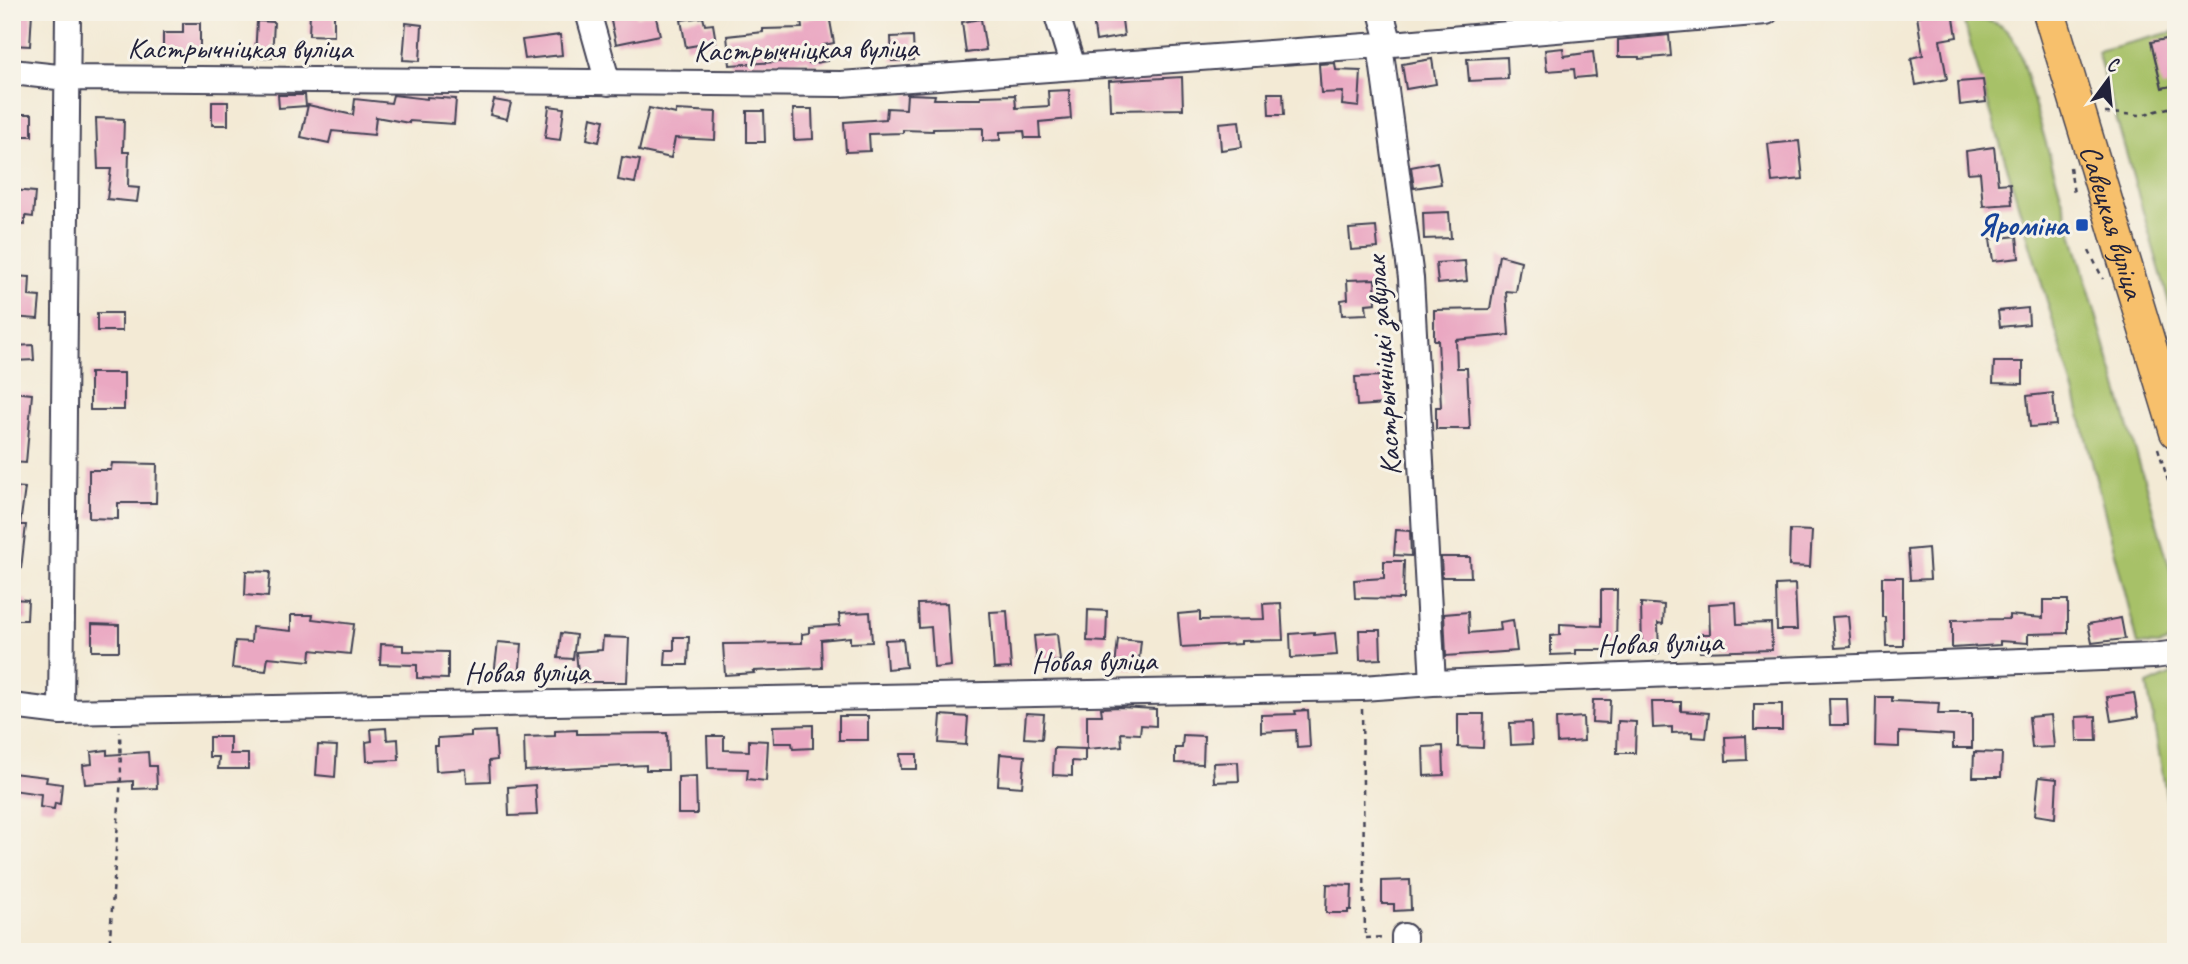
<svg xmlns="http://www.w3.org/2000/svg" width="2188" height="964" viewBox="0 0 2188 964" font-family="Caveat,sans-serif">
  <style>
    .green { fill: #a7c168; stroke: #647252; stroke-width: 2 }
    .building { fill: #eaa8c2 }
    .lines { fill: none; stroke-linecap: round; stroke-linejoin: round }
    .minor-casing { stroke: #414052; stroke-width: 28 }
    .major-casing { stroke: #414052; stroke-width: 35 }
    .path { stroke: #414052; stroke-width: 2.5; stroke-dasharray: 5 5; stroke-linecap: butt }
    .minor { stroke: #fff; stroke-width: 24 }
    .major { stroke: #f7c06c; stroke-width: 32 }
    .transit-dot { fill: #1a4fb4; stroke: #f7f3e8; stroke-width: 2.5 }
    .labels { text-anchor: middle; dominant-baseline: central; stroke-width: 6; stroke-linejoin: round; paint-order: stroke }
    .street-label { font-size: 30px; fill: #22223b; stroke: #f7f3e8 }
    .transit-label { font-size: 30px; font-weight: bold; fill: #164399; stroke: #f7f3e8; text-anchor: end }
  </style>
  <rect width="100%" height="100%" fill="#f7f3e8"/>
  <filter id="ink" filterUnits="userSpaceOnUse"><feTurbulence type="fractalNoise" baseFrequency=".0143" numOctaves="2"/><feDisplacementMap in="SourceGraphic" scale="14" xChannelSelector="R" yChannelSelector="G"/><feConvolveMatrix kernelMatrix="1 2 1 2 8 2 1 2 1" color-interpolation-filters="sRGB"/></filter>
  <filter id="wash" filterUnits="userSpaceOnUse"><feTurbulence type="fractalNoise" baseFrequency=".00686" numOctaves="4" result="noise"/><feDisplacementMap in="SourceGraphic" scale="28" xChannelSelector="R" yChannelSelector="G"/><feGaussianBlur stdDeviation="1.57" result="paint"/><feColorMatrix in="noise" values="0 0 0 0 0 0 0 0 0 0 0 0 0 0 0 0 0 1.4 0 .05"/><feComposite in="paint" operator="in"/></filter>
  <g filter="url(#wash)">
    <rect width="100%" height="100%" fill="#f3ead5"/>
    <path class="green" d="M1963,19c30,0 46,4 57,35l156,535v50l-17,6 -21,-1 -63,-249z
      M2176,31v296l-79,-276z
      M2176,672v179l-29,-166z"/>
    <g id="blocks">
      <path class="building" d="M12,12h20l-2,34 -18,-1z
        M310,12h24v24l-25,-1z
        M609,12h26l1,5 19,-4 5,22 -44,9z
        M1092,12h29l3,24 -28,5z
        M1941,12h12l4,25 -17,3 7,39 -31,6 -5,-27 12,-3 -6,-39z
        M829,15l5,28 -10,2 3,16 -18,3 -1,-4 -78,5 -3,-29 36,-4v-3l39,-1 -1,-8z
        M703,17l2,8 8,-1 3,18 -30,5 -5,-27z
        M981,19l5,31 -20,3 -4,-31z
        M257,21l17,1 -2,36 -17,-1z
        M183,23h17v29h-37v-19h20z
        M406,23l16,2 -2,36 -17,-1z
        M560,35l2,20 -37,4 -3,-19z
        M1669,35l2,21 -32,3v-2h-21v-17z
        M913,36l1,24 -22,1 -1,-24z
        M2176,37v48l-14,3 -11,-46z
        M1563,48l1,8 29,-4 3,24 -21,2 -1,-9 -27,2 -2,-21z
        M1507,57l1,22 -39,2 -2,-22z
        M1432,59l4,25 -30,5 -4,-25z
        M1335,63l1,7 25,1 -2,36 -17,-2 1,-13 -22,1 -2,-29z
        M1182,77l1,32 -73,1 -1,-29z
        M1983,80l3,22 -26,3 -2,-23z
        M1069,90l2,29 -32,3 1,16h-15l-1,-7 -24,1v8l-17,1v-13l-50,1v2l-30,-1v3l-34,1 1,17 -24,1 -2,-30 42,-3 1,-11 19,1 1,-15 28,1 -1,4h47v-3l34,-1 1,13 33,-2 -1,-15z
        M1268,93h15l1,22h-15z
        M278,95h27l1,11 -27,2z
        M393,95l34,4v-2l29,2 -2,25 -45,-3v2l-33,-6 -2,18 -42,-4 -3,12 -28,-6 7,-32 45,10 2,-16 36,4z
        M494,100l17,3 -4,16 -17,-4z
        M212,102h16v23h-16z
        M549,106l15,2 -4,32 -15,-2z
        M649,108l27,6v-4l40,2 -1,28 -40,-2 -4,20 -32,-7z
        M793,109h19l1,30 -19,1z
        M747,111h17l1,31h-18z
        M12,114h20v22h-20z
        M591,117l13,3 -5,22 -12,-3z
        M96,118l28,1 -1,33h6l-1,35 11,1 -2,14 -30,-3 4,-30h-13z
        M1239,121l3,26 -21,3 -2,-27z
        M1799,141l4,38 -31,3 -4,-38z
        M1994,147l4,37 12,-1 2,21 -29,2 -3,-34 -12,1 -2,-22z
        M622,157l18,3 -5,23 -17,-3z
        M1437,162l4,22 -27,4 -3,-21z
        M12,190l23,2 -2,25 -8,-1v9l-13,-1z
        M1449,212l2,26 -27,1 -1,-26z
        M1376,227l2,21 -27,2 -2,-21z
        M2017,236l2,22 -26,3 -3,-22z
        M1499,255l22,6 -5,31 -10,-1 3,44 -53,5 1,28h10l3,61h-34v-22h5l-3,-67h-4v-30l56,-1z
        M1465,261l2,20 -29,3 -2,-21z
        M12,276l18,1 -1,19 11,1 -2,22 -26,-2z
        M1375,279l1,24 -10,1 1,10 -25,1 -1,-15 7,-1 -1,-19z
        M2028,308l1,16 -29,3 -2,-16z
        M97,313h25v18h-25z
        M33,345l1,15 -20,1v-15z
        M1994,362h29v22l-30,-1z
        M90,373h34v37h-34z
        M1384,376l2,28 -29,2 -2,-29z
        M12,392l20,2 -6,69 -14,-1z
        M2053,393l3,32 -26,2 -3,-31z
        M112,463l45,1 -1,39h-38v16l-29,-1v-48h22z
        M12,487l13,1 -5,37h6l-5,44 -9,-1z
        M1396,530l14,1 1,25 -17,-1z
        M1790,530l22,1 -2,36 -21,-1z
        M1928,548l2,31 -20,1 -2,-30z
        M1441,557h29l1,20h-29z
        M1384,561h20l-1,38 -48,-1 -1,-18 30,-2z
        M246,571l24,1 -2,25 -23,-2z
        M1882,577h21v69h-17l-1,-29h-3z
        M1795,584l2,46h-20l-1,-45z
        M1601,590h16l-1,60h-40v4l-25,1v-19l9,-1v-11l41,2z
        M12,599l16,1 -1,20h-15z
        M2043,600h25v33l-40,1v9l-28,-2v4l-48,3v-28l57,-1v-4l34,3z
        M1736,602l1,22 34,-1 1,27 -72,2 -1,-18h11l-1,-30z
        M947,603l4,63 -17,2 -3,-41 -12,1 -1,-24z
        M1281,603l2,37 -42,1v3l-60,3 -3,-33 22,-2v8l64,-1 -1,-15z
        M1641,603l23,2 -1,19 -5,-1 1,30 -17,1z
        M1088,610l19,1 -1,31 -19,-1z
        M1007,611l4,57 -17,1 -4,-57z
        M870,612l2,30 -22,1v-6l-29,3 1,28 -69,3 1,2 -29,2 -2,-31 79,-1v-9l7,-1v-6l31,-2 -1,-11z
        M1468,612l1,21 32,-3 -1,-8 13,-2 4,31 -71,5 -2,-42z
        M291,615h22l-1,4 42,5 -4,30 -39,-4 -1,11 -42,-4 -2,14 -34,-3 3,-27 16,1 1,-15 39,4z
        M1848,616l3,31 -16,1 -3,-31z
        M2121,618l4,21 -33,4 -4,-19z
        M92,624l27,1v26h-27z
        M1359,630h21l1,29 -21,1z
        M1314,632v3l21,-2 2,22 -46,3 -1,-24z
        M561,633l15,2 -3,24 -15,-1z
        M1057,634l3,27 -23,3 -3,-28z
        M603,637l26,1 -2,44h-48l-3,-30 26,-2z
        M674,637h15l-1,28h-23l1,-15h8z
        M903,639l3,28 -19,2 -2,-29z
        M1118,639l23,2 -3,28 -23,-2z
        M498,642l24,2 -3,33 -25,-2z
        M381,644l22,1v6l45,1v27l-31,-1v-13l-37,-1z
        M2134,693l4,24 -27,4 -4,-24z
        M1876,697h16v4l47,2 -1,11h34v34h-19v-13l-54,-3v15l-24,-1z
        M1829,699h18l1,26h-18z
        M1593,700h17l-1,23 -17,-1z
        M1652,702h29v9l28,2 -3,25 -14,-1v-5l-20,1v-6l-19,1z
        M1754,704h28v26h-28z
        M1119,707l37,2v17l-15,-1 -1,9 -19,-1 1,13 -35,3v-34h15l-1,-7z
        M1308,710l2,37 -13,1 -1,-18 -35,2v-17l35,-1 -1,-3z
        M1026,713l18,1 -2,25 -18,-1z
        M1458,714h26l-1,34 -25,-1z
        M941,715l27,2 -2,28 -27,-2z
        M2051,715l3,32 -22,1 -3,-31z
        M839,716h29v24h-29z
        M2096,716l1,25h-20l-1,-24z
        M1583,717l1,24 -27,2 -1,-24z
        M1618,721l18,1 -1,31h-18z
        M1531,722l1,22 -21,1 -1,-22z
        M813,725v23l-20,1 -1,-6h-18l-1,-17z
        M386,728l1,12 11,-1 1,21 -32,1 -1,-19 6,-1 -1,-12z
        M577,730v4l90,-1 1,37h-22v-5l-121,6 -1,-34 31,-1v-5z
        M495,731l2,29 -8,1 1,20 -23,1 -1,-13 -30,2 -1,-25h3v-8l33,-2v-4z
        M1183,735l21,1 -1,28 -28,-1v-15h7z
        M707,736h17v14l25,1v-11l19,1 -2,40 -19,-2 1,-10 -40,-1z
        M1746,736l1,24 -21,1 -1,-24z
        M209,737h21v17h18v15h-30l1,-12h-10z
        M318,745l19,1 -2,31 -19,-2z
        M1443,746l1,29 -20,1 -1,-29z
        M1054,748l31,1v13l-13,-1v15l-19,-1z
        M107,750v5l41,-3 1,14h7l1,22 -24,1v-8l-48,3 -2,-19 9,-1 -1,-12z
        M1974,752l28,1 -1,24h-28z
        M900,754h17v15h-16z
        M1000,754l25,2 -3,31 -24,-2z
        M1238,762l1,19 -25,1 -1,-19z
        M12,773l35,4 -1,5 16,2 -2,20 -5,-1 -1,6 -14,-2 1,-13 -29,-4z
        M696,776l1,38h-19v-37z
        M2039,777l18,2 -2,39 -20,-3z
        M535,785l2,30 -28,1 -1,-29z
        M1410,880l1,30 -17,1v-7h-12v-23z
        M1327,884l25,1 -1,25h-3v3h-22z"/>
    </g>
  </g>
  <g filter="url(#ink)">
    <use href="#blocks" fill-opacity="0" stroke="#414052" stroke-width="2"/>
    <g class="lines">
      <g class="minor-casing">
        <path id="minor" d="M588,12l20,71
          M1056,12l17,55
          M1381,12l9,32
          M1380,45l31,233 22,405
          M12,72l55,6 774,6 539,-39 386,-33
          M12,706l49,6 1301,-24 71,-5 721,-27 22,-3
          M61,712l7,-700
          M1404,936v16"/>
      </g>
      <g class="major-casing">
        <g id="major">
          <path id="s1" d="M2049,12l127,420"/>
        </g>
      </g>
      <path class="path" d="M2105,113l36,2 35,-9
        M2070,167l4,27
        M2089,251l14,28
        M2158,448l18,59
        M1362,709l3,229 20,-1
        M109,952l12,-175 -1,-45"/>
      <use href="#minor" class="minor"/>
      <use href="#major" class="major"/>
    </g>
  </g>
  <rect class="transit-dot" x="2075" y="218" width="14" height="14" rx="3.5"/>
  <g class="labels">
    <g class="street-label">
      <text x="240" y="48">Кастрычніцкая вуліца</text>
      <text transform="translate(806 49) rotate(-1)">Кастрычніцкая вуліца</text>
      <text stroke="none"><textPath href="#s1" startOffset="219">Савецкая вуліца</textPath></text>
      <text transform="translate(1383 366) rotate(-94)">Кастрычніцкі завулак</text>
      <text transform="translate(1660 643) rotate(-2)">Новая вуліца</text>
      <text transform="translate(1094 661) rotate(-1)">Новая вуліца</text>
      <text transform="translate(527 672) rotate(-1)">Новая вуліца</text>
    </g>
    <g class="transit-label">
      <text x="2068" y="225">Яроміна</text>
    </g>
  </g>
  <rect width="2188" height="964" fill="none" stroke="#f7f3e8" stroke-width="42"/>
  <g transform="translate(2108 80) rotate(15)" stroke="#f7f3e8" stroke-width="5" paint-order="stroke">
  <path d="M0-5L12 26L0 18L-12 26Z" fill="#22223b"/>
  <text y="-10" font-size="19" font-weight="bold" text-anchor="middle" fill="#22223b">С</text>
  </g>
</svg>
